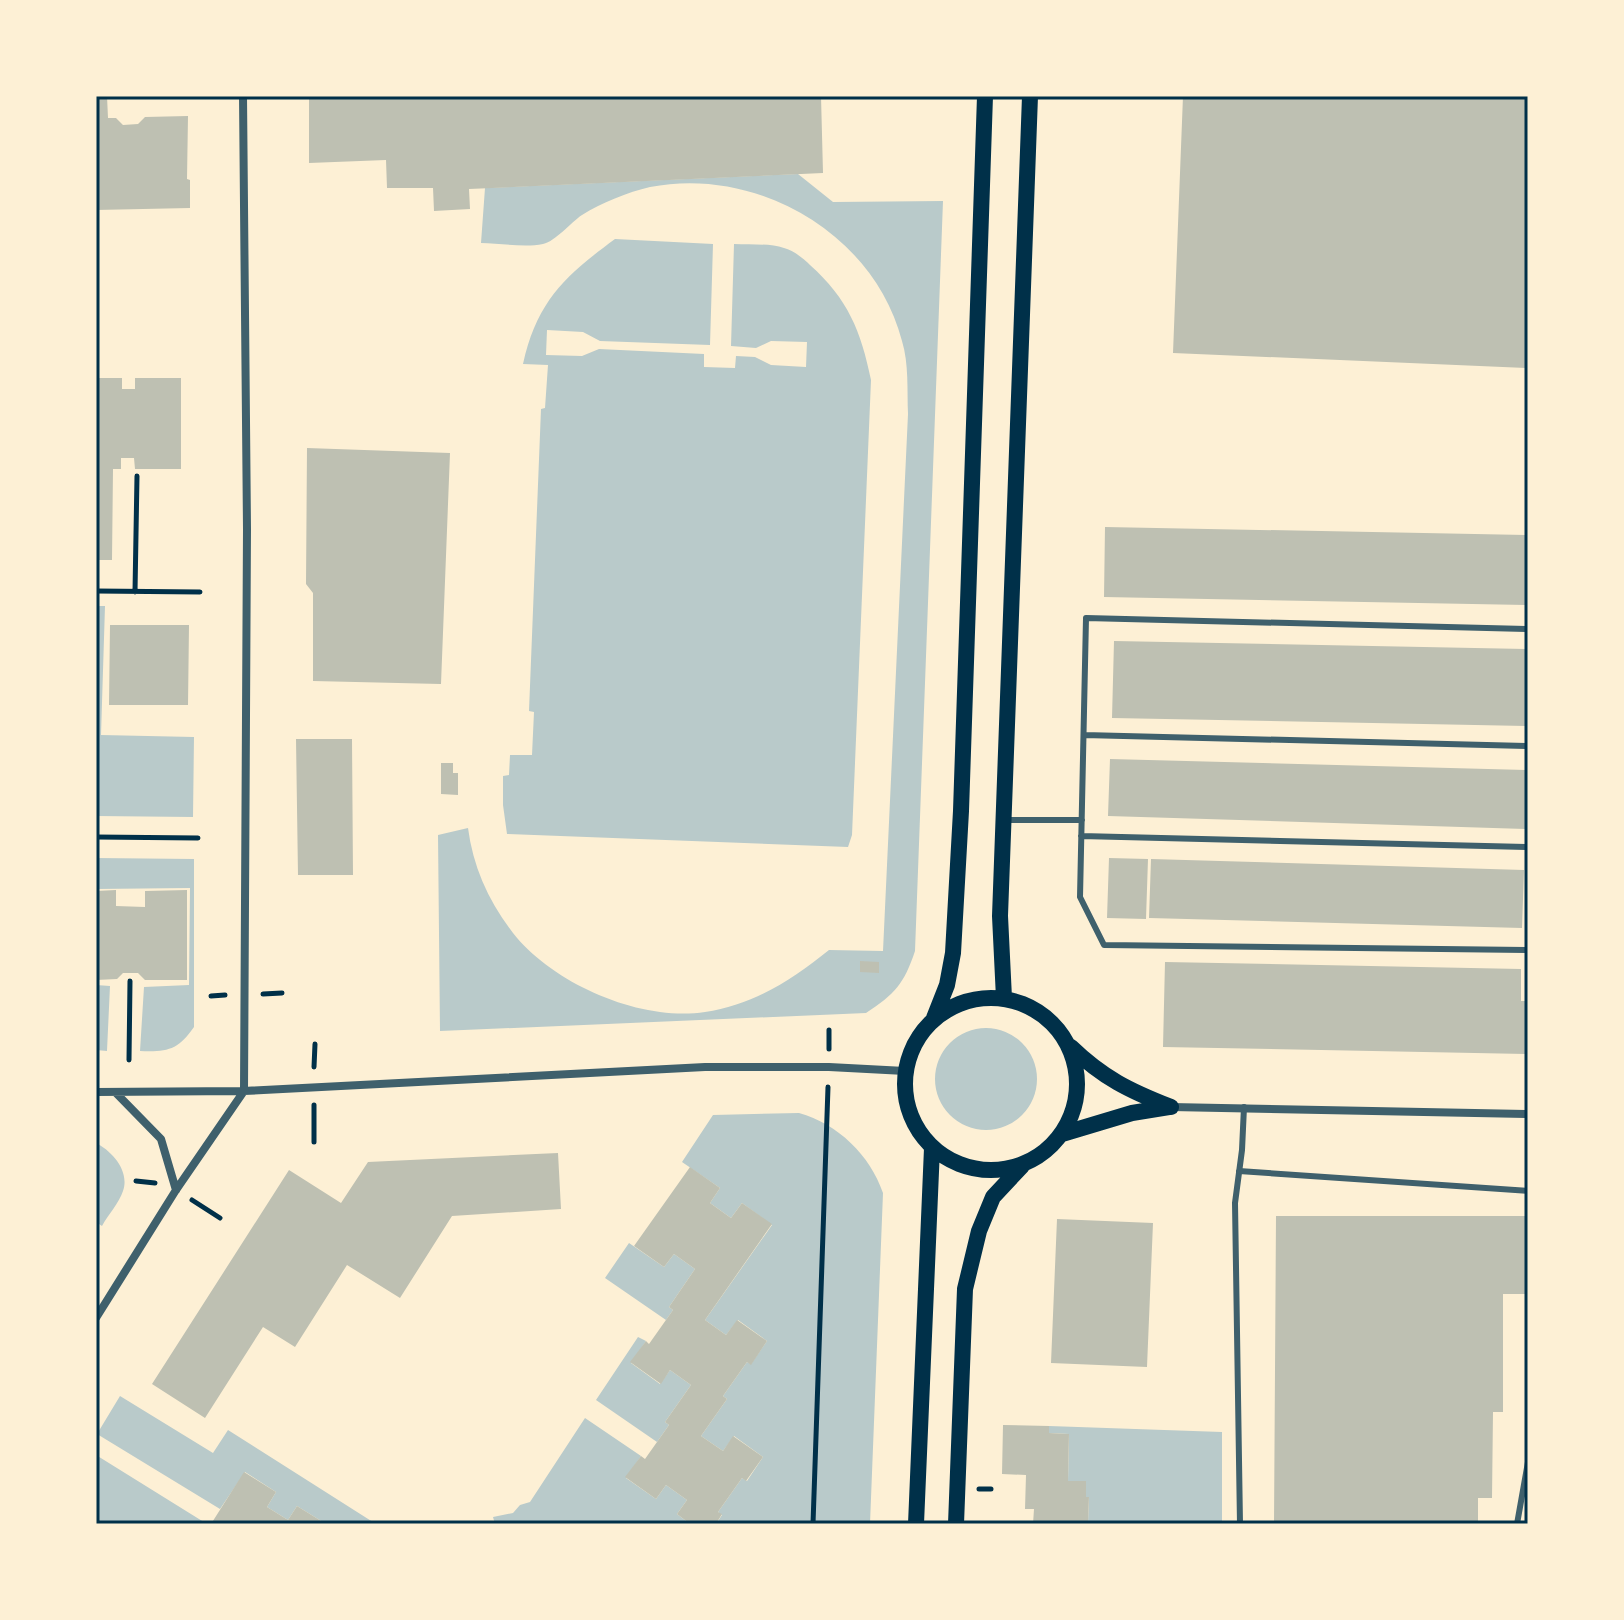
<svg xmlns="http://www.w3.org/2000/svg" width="1624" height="1620" viewBox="0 0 1624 1620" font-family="'IBM Plex Serif',serif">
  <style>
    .green { fill: #b9caca }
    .building { fill: #bec0b2 }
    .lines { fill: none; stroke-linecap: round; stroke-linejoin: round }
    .path { stroke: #003049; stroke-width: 5 }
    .service { stroke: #3f606c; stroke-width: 6 }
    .minor { stroke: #3f606c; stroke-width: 8 }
    .secondary { stroke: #003049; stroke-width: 16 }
    .neatline { fill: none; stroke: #003049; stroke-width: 3 }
  </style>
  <rect width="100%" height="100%" fill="#fdf0d5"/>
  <path class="green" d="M798,174l35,28 110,-1 -28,750c-11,33 -20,43 -49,62l-426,18 -2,-196 30,-7c5,39 21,74 45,105 40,51 128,89 192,79 48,-7 87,-32 124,-62l54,1 25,-537c-1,-24 1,-50 -6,-73 -28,-108 -146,-175 -252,-154 -22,5 -49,16 -68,28 -12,8 -26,26 -39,29 -19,4 -43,-1 -62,-1l4,-55z
    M615,239l98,5 -3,101 -110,-4 -17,-9 -36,-2 -1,25 36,1 17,-7 105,5v13l31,1 1,-12 19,1 16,8 35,2 1,-25 -36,-1 -15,7 -25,-2 3,-102c15,1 36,-1 50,4 9,2 20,11 26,17 38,34 51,66 61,115l-19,455 -4,12 -341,-13 -4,-29v-29l6,-1 1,-20h22l2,-43 -5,-1 12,-302 4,-1 3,-43 -25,-1c14,-63 42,-88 92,-125z
    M96,606h9l-4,129 93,2 -1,80 -97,-1z
    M96,858l98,1v168c-16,23 -26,25 -54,24l4,-64 45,-2 1,-97 -94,1z
    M96,985l14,1 -3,65 -11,-1z
    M935 1079a51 51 0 1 1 102 0a51 51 0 1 1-102 0Z
    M799,1113c39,11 71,42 84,80l-13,331h-154l6,-9 -4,-3 24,-34 5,3 16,-24 -29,-21 -11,15 -22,-15 26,-37 -4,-3 24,-34 4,2 16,-23 -29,-21 -12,15 -21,-15 67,-95 -30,-22 -11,15 -21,-15 10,-15 -38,-26 31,-47z
    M96,1143c16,8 34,28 27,48 -4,12 -15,24 -21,35l-6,-4z
    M629,1243l35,24 10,-13 21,15 -26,38 4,3 -7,10 -61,-42z
    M638,1337l8,4 -15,22 29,21 10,-14 21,15 -26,37 4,3 -12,17 -61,-42z
    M120,1396l93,57 15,-23 148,94h-50l-29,-18 -9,14 -21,-13 9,-15 -31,-20 -25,37 -123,-75z
    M585,1418l56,38 -15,22 30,21 10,-14 21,15 -10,14 13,10h-195l-2,-7 20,-4 7,-8 10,-3z
    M1049,1426l173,6v92h-138l4,-2 1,-24 -3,-1v-15l-18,-1 1,-47 -20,-1z
    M96,1455l111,69h-63l-5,-3 -2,3h-41z"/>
  <path class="building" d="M96,96h11l1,22h8l7,7 15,-1 7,-7 43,-1 -1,63 3,1v28l-94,2z
    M309,96h512l2,77 -354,16 1,20 -36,2 -1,-23h-46l-1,-28 -77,3z
    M1183,96h345v272l-355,-15z
    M96,378h26v11h13v-11h46v91h-46l-1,-11h-13v11h-8l-1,91h-16z
    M307,448l143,5 -9,231 -128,-3v-88l-7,-9z
    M1105,527l423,8v70l-424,-8z
    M110,625h79l-1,80h-79z
    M1114,641l414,8 -1,77 -415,-8z
    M296,739h56l1,136h-55z
    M1110,759l417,11 -2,59 -417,-13z
    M441,763h12v10h5v22l-17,-1z
    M1109,858l39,1 -2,60 -39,-1z
    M1151,859l373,11 -2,58 -373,-10z
    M116,890v16l29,1v-16l42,-1v90h-42l-7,-7h-15l-6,6 -21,1v-89z
    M860,961l19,1v11l-19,-1z
    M1165,962l356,7v32h7v53l-365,-7z
    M558,1153l3,56 -109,7 -52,82 -53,-33 -52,82 -32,-20 -58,91 -53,-34 137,-214 52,33 27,-41z
    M690,1167l30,21 -10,15 21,15 11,-15 30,21 -67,96 21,15 11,-15 30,21 -16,24 -4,-3 -24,34 4,3 -26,37 22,15 10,-15 30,21 -17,24 -4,-3 -24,34 4,2 -6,10h-26l-13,-10 10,-14 -21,-15 -10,14 -31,-22 16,-21 4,3 24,-34 -4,-3 26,-37 -21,-15 -9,14 -31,-22 16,-21 3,3 24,-34 -4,-3 26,-38 -21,-15 -10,13 -30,-21z
    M1276,1216h252v78h-25v118h-10l-1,86h-14v26h-204z
    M1057,1219l96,4 -6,144 -96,-4z
    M1003,1425l46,1v7l20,1 -1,47h18v16h3l-1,26 -55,1 1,-15h-9l1,-34 -24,-1z
    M244,1472l32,20 -9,15 21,13 9,-14 29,18h-115z"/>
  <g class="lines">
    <path class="path" d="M96,591l104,1
      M135,592l2,-116
      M96,837l102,1
      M263,994l19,-1
      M211,996l14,-1
      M829,1049v-19
      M129,1060l1,-79
      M314,1067l1,-23
      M314,1105v37
      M136,1181l19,2
      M192,1200l28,18
      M979,1489h12
      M813,1524l15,-437"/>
    <path class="service" d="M1528,629l-442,-11 -6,279 24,48 424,5
      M1084,735l444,11
      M1005,820h77
      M1081,836l447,11
      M1239,1171l289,20
      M1240,1524l-5,-321 7,-53 2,-43
      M1517,1524l11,-62"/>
    <path class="minor" d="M96,1092l148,-1 461,-24h124l76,4
      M116,1093l45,46 15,51
      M1171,1107l357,7
      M96,1318l80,-128 68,-99 3,-562 -4,-433"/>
    <path class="secondary" d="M905 1084a86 86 0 1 1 172 0a86 86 0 1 1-172 0Z
      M1004,998l-4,-82 30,-820
      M934,1018l13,-33 6,-32 8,-142 24,-715
      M1071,1047c32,31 59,44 100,60
      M1062,1134l70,-21 37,-6
      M916,1524l16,-376
      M956,1524l9,-235 14,-58 14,-34 29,-31"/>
  </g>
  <rect width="1624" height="1620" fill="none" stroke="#fdf0d5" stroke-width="196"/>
  <rect x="98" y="98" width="1428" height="1424" class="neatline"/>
</svg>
